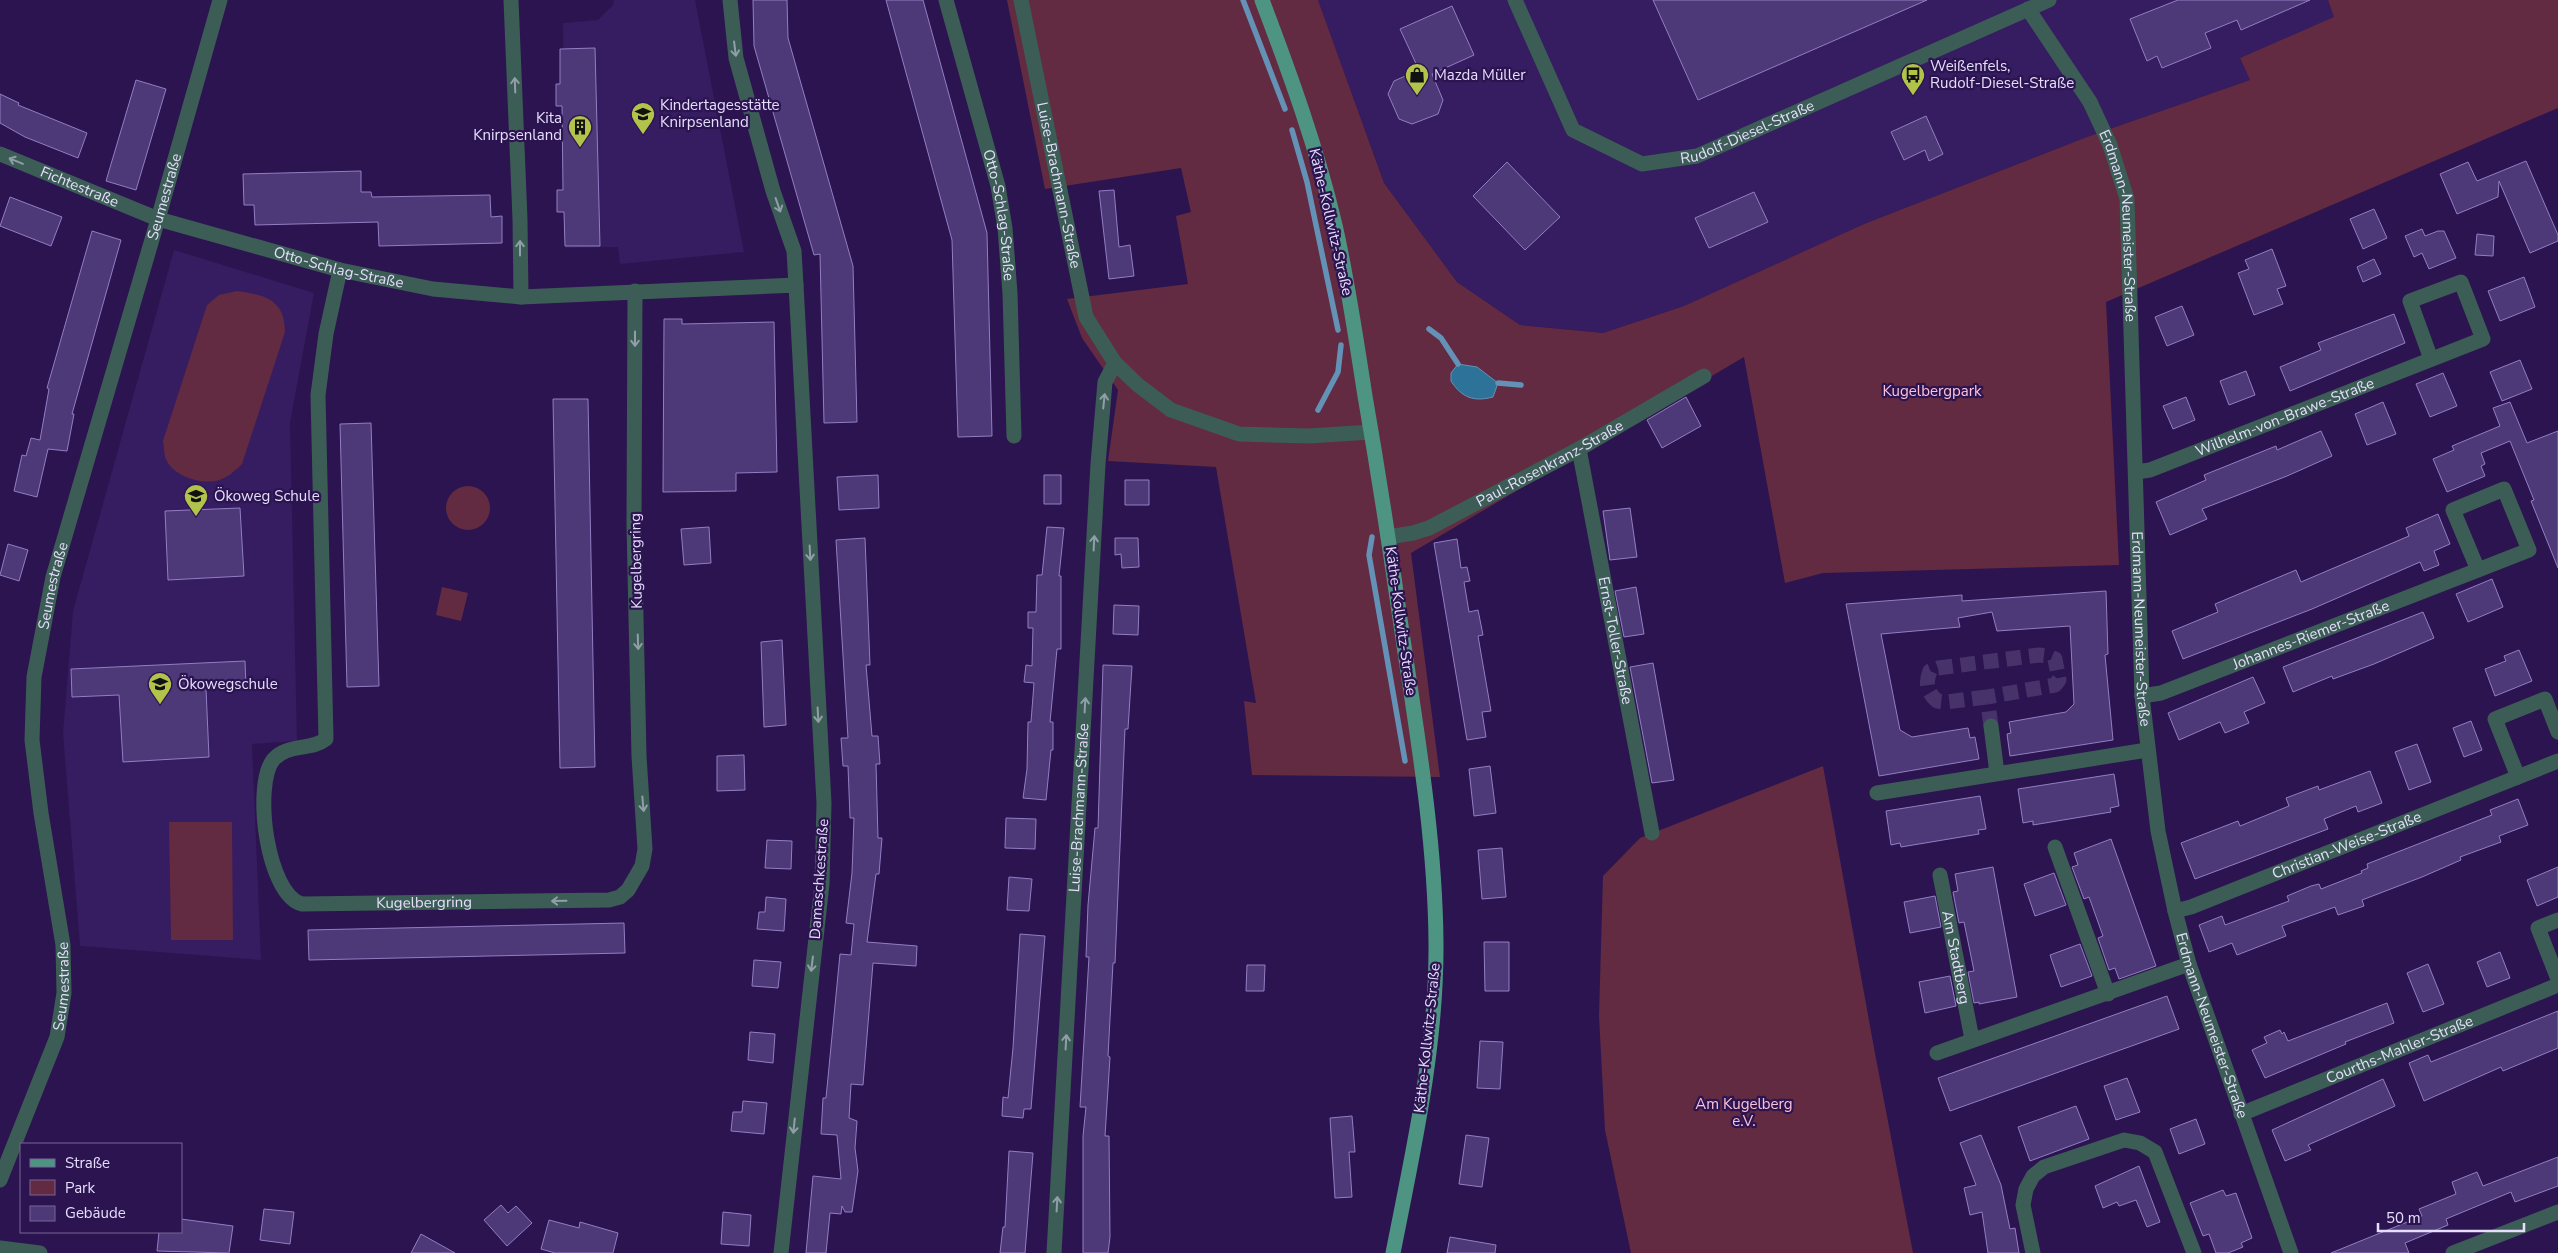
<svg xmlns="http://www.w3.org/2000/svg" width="2558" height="1253" viewBox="0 0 2558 1253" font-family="'Nunito Sans',sans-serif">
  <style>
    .built { fill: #361c60 }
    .green { fill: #622b41 }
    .water { fill: #2d7298; stroke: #6492b6 }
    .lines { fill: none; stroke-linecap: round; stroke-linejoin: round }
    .stream { stroke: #6492b6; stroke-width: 5.5 }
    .building { fill: #4d3978; stroke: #927ec3 }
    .street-tunnel { stroke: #48326a; stroke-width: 15; stroke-dasharray: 15 8; stroke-linecap: butt }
    .street { stroke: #3c5d55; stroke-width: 15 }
    .primary { stroke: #4d9483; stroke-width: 15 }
    .oneway { stroke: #909ea8 }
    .labels { text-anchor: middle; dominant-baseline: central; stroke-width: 4.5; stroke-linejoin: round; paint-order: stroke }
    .poi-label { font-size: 15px; fill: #e5defc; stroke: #2c1450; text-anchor: start }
    .street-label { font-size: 15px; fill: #e5defc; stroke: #2c1450 }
    .park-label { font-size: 15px; fill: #fdc2d6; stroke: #2c1450 }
  </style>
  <rect width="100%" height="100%" fill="#2c1450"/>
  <path class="built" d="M614,0h81l49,252 -124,12 -2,-17 -53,1 -2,-225 35,-3 15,-15z
    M1318,0h1010l7,17 -95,41 10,22 -163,57 -223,87 -180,82 -81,27 -83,-8 -63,-43 -73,-99z
    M174,250l140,43 -24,130 7,318 -45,3 9,216 -181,-14 -17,-213 10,-122z"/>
  <path class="green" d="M1007,0h311l66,183 73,99 63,43 83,8 81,-27 180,-82 223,-87 163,-57 -10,-22 94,-41 -6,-17h230v108l-452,194 13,263 -296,8 -38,10 -41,-226 -333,196 29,224 -188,-2 -8,-74 12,2 -40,-236 -108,-6 10,-71 -36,-52 -15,-39 121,-15 -12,-68 15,-4 -10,-44 -136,21z
    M237,291c28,4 48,8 48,41l-43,132c-8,8 -15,14 -26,17 -18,3 -45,-6 -51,-24 -1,-5 -1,-11 -2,-16l44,-136 12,-10z
    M446 508a22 22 0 1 1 44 0a22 22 0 1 1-44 0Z
    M442,587l26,6 -7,28 -25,-6z
    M1823,766l51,282 39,205h-282l-26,-123 -6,-114 4,-140 37,-38z
    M169,822h63l1,118h-62z"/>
  <path class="water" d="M1458,364l19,3 21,16 -5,14c-19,5 -31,1 -42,-16v-8z"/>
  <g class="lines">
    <path class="stream" d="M1243,0l42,109
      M1292,130l15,52 31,148
      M1429,329l12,9 17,26
      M1498,383l23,2
      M1318,410l20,-38 3,-27
      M1372,537l-3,18 36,206"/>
  </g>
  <path class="building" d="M753,0h34l1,38 65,228 4,156 -33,1 -4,-169 -6,1 -60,-209z
    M886,0h37l64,233 5,203 -34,1 -6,-197z
    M1653,0h274l-229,100z
    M2178,0h132l-69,30 -4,-10 -32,13 6,15 -49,20 -5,-12 -10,5 -17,-42z
    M1452,6l22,49 -42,19 11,26 -5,14 -26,10 -13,-5 -11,-25 6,-13 25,-11 -19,-41z
    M595,48l5,198h-35l-1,-34h-7v-22h6l-1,-84h-6v-22h4v-35z
    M136,80l30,9 -30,101 -30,-9z
    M0,94l19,9 -1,2 69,28 -9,25 -53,-21 -25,-14z
    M1926,116l17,38 -14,7 -4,-11 -21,10 -13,-28z
    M2526,161l32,74v6l-28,12 -31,-72 -1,16 -41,17 -17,-40 28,-12 9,19z
    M1507,162l53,55 -35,33 -52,-54z
    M361,171v21h10l1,5 118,-2 1,22 11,-1v27l-123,3 -1,-24 -123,3 -1,-20h-10l-1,-31z
    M1114,190l5,57 11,-2 4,31 -25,3 -10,-88z
    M1754,192l14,30 -59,26 -14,-30z
    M10,197l52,20 -11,29 -51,-20z
    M2374,209l13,29 -24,11 -13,-30z
    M2422,229l3,7 13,-5h6l12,27 -27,11 -7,-16 -8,4 -9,-21z
    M92,231l29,9 -49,174h2l-7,37 -19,-2 -11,48 -23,-6 8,-36 4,1 5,-18 9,2 9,-51 -2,-1z
    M2477,234l17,2 -1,20 -18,-1z
    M2272,249l14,37 -9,3 6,15 -29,11 -16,-42 11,-4 -4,-9z
    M2374,259l7,15 -18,8 -6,-15z
    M2524,277l11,30 -35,14 -12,-30z
    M2182,306l12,29 -27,11 -12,-29z
    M2394,314l11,29 -115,48 -10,-24 41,-17 -3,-7z
    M664,319h18v5l92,-2 3,150 -41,1v18l-73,1z
    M2520,360l12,29 -30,12 -12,-29z
    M2246,371l9,24 -26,10 -9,-24z
    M2443,373l14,33 -27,11 -14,-33z
    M1686,397l15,29 -39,22 -15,-28z
    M2186,397l9,23 -22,9 -10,-23z
    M553,399h35l7,368 -35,1z
    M2383,402l13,32 -29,11 -12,-31z
    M2510,402l17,41 31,-12v137l-27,-67 3,-1 -24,-59 -29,12 4,11 -4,2 4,10 -38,16 -14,-33 21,-9 -2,-4 48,-20 -7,-18z
    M371,423l8,263 -32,1 -7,-263z
    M2321,431l11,25 -45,20 -85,33 5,10 -37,16 -14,-33 50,-22 -2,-5 72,-29 1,4z
    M878,475l1,33 -40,2 -2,-33z
    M1044,475h17v29h-17z
    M1125,480h24v25h-24z
    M240,508l4,68 -76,4 -3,-69z
    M1630,508l7,49 -27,3 -7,-49z
    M2438,514l12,30 -16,7 5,14 -15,6 -4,-9 -108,47 -129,50 -11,-28 46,-19 -3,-8 81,-34 5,12 108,-46 -3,-8z
    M709,527l2,36 -27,2 -3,-36z
    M1047,527l17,1 -5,48h2v73h-4l-7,73h3v28h-2l-5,50 -23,-2 4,-29 1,-47h3l3,-39 -10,-1 2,-17 6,1 1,-38h-5v-16h8l1,-37h5z
    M865,538l5,127h-4l6,71h6l2,28h-4l2,74h4l-3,36h-3l-9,68 50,4 -1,20 -43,-3 -10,122 -12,-1 -2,34 8,3 -2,27 3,23 -6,41h-7l-3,-6 -1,8 -11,-1 -4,40h-20l7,-77 28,3 -4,-44 -16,-1 2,-36h3l14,-144 11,1 3,-31 -8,-1 6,-50 2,-55h-4l-2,-52h-5l-2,-28h7l-12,-198z
    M1115,538h23l1,29 -17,1 -1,-14 -6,1z
    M1457,539l4,29 6,-1 3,14 -6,1 5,30 9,-2 5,25 -5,1 13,75 -9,1 4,25 -19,3 -33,-197z
    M8,544l20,6 -9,31 -19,-6z
    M2492,579l11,28 -35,15 -12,-28z
    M1636,587l8,47 -20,3 -9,-46z
    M2106,591l2,63 -3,1 8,85 -103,16 -3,-22 4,-1 -2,-11 57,-10 8,-8 -4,-78 -73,5 -5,-19 -34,6 2,9 -79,7 19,96 12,7 56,-9 2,10 5,-1 4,22 -100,17 -33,-172 116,-9v6z
    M1114,605l25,1 -1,29 -25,-1z
    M2423,612l11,26 -60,26 -41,15 -1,-3 -39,16 -10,-25z
    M782,640l4,85 -22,2 -3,-85z
    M2519,650l13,31 -37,15 -10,-27 21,-8 -2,-5z
    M245,661l1,26 -40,2 3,68 -86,5 -4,-67 -47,2 -1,-28z
    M1653,663l21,117 -22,3 -22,-116z
    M1103,665l29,1 -4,63h-3l-10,234h-2l-5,93 2,1 -5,79h4l1,101 -2,16h-25v-117l3,-29h-6l9,-150h-3l2,-52 7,-77h3z
    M2253,677l12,26 -21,9 5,11 -24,10 -5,-11 -41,18 -11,-27z
    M2471,721l11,29 -18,7 -11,-29z
    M2417,744l14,38 -22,8 -14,-38z
    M744,755l1,35 -28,1v-35z
    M1490,766l6,47 -22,3 -5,-47z
    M2370,771l12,32 -24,9 -2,-6 -32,13 4,10 -133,50 -14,-36 57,-22 2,5 49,-20 -3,-8 32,-12 1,4z
    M2114,774l5,32 -9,2 1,4 -78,13v-4l-10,2 -5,-34z
    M1980,796l6,33 -8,1 1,4 -78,13 -1,-4 -9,2 -5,-34z
    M2518,799l10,26 -29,11 2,6 -41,15 1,3 -39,17 -60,23 2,6 -26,9 -3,-8 -53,19 4,10 -49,19 -5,-12 -23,9 -10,-27 23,-9 3,9 64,-24 -2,-5 24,-10 8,-2 2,5 41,-16 -1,-2 7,-3 -1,-4 125,-49 -2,-5z
    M1006,818l30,1 -1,30 -30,-1z
    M2111,839l45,127 -37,13 -4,-11 -6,2 -11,-32 5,-2 -14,-39 -5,2 -12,-32 6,-2 -4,-12z
    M767,840l25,1 -1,28 -26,-1z
    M1502,848l4,49 -24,2 -4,-49z
    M1993,867l24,130 -38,7v-2l-5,1 -6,-31 6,-1 -10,-49 -5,1 -6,-31 5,-1 -3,-17z
    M2558,867v30l-21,9 -10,-26z
    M2054,873l12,32 -31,11 -11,-32z
    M1009,877l23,2 -3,32 -22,-1z
    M1935,896l6,31 -31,6 -6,-31z
    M766,897l20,2 -2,32 -27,-2 2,-17h6z
    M624,923l1,30 -316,7 -1,-30z
    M1020,934l25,2 -14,173h-7l-1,9 -21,-2 1,-19 5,1 5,-50z
    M1484,942h25v49h-24z
    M2080,944l12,32 -31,11 -11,-32z
    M2500,952l10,26 -23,9 -10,-25z
    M754,960l27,2 -3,26 -26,-2z
    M2428,964l16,40 -21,8 -16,-39z
    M1247,965h18l-1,26h-18z
    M1950,976l6,30 -31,7 -6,-31z
    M2167,996l12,33 -229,82 -12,-33z
    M2387,1003l7,20 -49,19 1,2 -81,34 -13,-28 15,-7 -3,-6 16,-7 2,4 2,-2 4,9z
    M2558,1011v37l-55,23 -2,-4 -77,34 -15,-38 19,-8 3,7z
    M750,1032l25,2 -2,29 -25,-3z
    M1480,1041l23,1 -3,47 -23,-1z
    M2127,1078l13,34 -24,8 -12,-34z
    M2383,1079l12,27 -87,39 3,5 -26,11 -13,-31z
    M743,1101l24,2 -3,31 -33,-3 2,-19h9z
    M2076,1106l13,33 -59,22 -12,-34z
    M1352,1116l3,36h-6l3,45 -17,1 -5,-80z
    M2196,1119l9,25 -26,10 -9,-25z
    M1466,1135l23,3 -7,49 -23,-3z
    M1981,1135l20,50 9,44 5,-1 4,25h-31l-6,-41 -12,3 -6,-27 12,-3 -16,-42z
    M1009,1151l24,2 -8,100h-25l3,-26h2z
    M2558,1157v29l-43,16 -4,-10 -65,27 2,6 -43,18 4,10h-78l91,-37 -3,-7 37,-15 -4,-12 25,-10 6,14z
    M2139,1166l21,56 -13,5 -11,-27 -17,6 -2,-4 -14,6 -8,-22z
    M2223,1190l3,6 10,-3 16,45 -11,5 2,4 -15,6h-12l-7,-19 -6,2 -13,-33z
    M501,1205l7,8 8,-7 16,17 -25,23 -23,-26z
    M264,1209l30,3 -4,32 -30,-4z
    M723,1212l28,3 -2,31 -28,-2z
    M181,1219l52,7 -4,27 -72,-2 2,-19h22z
    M549,1220l30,8 1,-6 38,11 -5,20h-58l-14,-4z
    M421,1234l34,19h-44z
    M1450,1237l46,8 -1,8h-48z"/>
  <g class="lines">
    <path class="street-tunnel" d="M1987,697l-41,5 -9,-1c-10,-9 -12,-18 -7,-30l8,-3 101,-13 9,1 7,3 4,21 -4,5 -68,12 4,29"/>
    <g class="street">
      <path d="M511,0l9,219 1,78"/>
      <path d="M730,0l6,58 37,133 21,60 2,34"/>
      <path id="s1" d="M946,0l52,186 7,42 5,65 4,143"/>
      <path id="s2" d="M1021,0l65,317 29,46 23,22 33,25 68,24 70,2 62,-4"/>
      <path id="s3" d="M1515,0l58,130 69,34 55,-8 352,-156"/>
      <path id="s4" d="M2028,9l62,93 20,43 17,54 15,497 16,135 17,80 14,53 102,289"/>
      <path id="s5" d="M0,154l158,65 182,51 93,19 88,8 275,-12 28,518 -2,81 -41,369"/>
      <path id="s6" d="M340,270l-14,64 -8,61 8,344c-15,12 -39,4 -53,21 -20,26 -6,135 29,144l307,-4 11,-3 8,-7 14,-24 3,-17 -6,-93 -5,-232 1,-233"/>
      <path id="s7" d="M1579,449l73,384"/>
      <path id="s8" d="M2136,472l14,-2 333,-131 -22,-57 -51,19 21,58"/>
      <path id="s9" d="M1388,537l25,-4 16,-5 150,-79 125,-73"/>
      <path id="s10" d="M2142,696l19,-3 317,-123 51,-20 -25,-61 -51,21 25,60"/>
      <path d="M1991,726l6,47"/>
      <path d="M2518,777l-23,-58 50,-20 13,33"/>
      <path d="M1877,793l270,-43"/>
      <path d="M2055,847l53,147"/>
      <path id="s11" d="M1940,875l32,164"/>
      <path id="s12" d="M2175,911l16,-4 367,-146"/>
      <path d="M2558,920l-20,8 20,51"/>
      <path d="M1937,1053l252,-89"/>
      <path id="s13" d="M2241,1114l317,-129"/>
      <path id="s14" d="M0,1180l57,-143 7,-44 -1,-48 -22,-132 -9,-73 2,-63 19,-100 105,-358 62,-219"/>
      <path d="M0,1248l40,5"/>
      <path id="s15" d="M1054,1253l44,-789 7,-82 10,-19"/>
      <path d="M2033,1253l-10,-48 3,-16 7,-13 11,-9 80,-27 16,3 15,9 39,101"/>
      <path d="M2453,1253l105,-41"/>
    </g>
    <path class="primary" d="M1262,0c28,74 55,148 73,225 13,57 21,114 30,171 12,69 23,139 33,209 16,112 37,224 38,337 1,105 -23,209 -43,311"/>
  </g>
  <defs><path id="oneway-shaft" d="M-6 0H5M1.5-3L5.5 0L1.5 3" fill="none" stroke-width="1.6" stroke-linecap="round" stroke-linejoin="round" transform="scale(1.25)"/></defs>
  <g class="oneway">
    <use href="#oneway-shaft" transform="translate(735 49) rotate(83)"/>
    <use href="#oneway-shaft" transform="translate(515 85) rotate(-92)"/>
    <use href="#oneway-shaft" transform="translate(16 161) rotate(-158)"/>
    <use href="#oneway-shaft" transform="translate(778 205) rotate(71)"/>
    <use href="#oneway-shaft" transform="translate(520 248) rotate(-90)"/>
    <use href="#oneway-shaft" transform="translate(635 339) rotate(90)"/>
    <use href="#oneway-shaft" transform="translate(1104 401) rotate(-84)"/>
    <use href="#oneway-shaft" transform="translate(1094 543) rotate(-87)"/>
    <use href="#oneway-shaft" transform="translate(810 553) rotate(87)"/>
    <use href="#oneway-shaft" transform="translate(638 642) rotate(88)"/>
    <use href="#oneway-shaft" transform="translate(1085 705) rotate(-87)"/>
    <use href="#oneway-shaft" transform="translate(818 715) rotate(87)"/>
    <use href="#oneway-shaft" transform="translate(643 804) rotate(85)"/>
    <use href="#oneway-shaft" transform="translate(559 901) rotate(179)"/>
    <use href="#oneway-shaft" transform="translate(812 964) rotate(97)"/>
    <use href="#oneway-shaft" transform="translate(1066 1042) rotate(-87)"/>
    <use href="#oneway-shaft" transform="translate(794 1126) rotate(96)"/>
    <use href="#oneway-shaft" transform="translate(1057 1204) rotate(-87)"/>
  </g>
  <defs>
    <g id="shop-pin" transform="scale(1.25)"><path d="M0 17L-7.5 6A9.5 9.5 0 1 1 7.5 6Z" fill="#b2c34c" stroke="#2c1450"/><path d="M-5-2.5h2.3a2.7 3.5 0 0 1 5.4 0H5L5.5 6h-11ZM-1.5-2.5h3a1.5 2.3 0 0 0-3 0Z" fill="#111"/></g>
    <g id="bus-pin" transform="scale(1.25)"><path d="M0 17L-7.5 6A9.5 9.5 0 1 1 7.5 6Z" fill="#b2c34c" stroke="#2c1450"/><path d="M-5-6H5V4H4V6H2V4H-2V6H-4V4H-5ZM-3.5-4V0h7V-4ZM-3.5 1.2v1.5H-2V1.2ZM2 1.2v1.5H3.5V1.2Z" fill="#111"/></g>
    <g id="school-pin" transform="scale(1.25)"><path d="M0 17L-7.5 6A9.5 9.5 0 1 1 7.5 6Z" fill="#b2c34c" stroke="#2c1450"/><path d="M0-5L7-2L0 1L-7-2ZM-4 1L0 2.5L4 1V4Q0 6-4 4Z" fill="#111"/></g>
    <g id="building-pin" transform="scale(1.25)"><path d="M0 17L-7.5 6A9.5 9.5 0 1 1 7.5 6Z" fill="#b2c34c" stroke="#2c1450"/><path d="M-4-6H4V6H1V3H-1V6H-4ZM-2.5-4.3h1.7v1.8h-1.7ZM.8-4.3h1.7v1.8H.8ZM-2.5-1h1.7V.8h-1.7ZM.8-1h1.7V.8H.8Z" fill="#111"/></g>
  </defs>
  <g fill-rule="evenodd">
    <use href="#shop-pin" x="1417" y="75"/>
    <use href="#bus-pin" x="1913" y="75"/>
    <use href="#school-pin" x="643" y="114"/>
    <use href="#building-pin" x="580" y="127"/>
    <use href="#school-pin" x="196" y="496"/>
    <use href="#school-pin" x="160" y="684"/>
  </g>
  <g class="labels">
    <g class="poi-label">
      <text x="1930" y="66">Weißenfels,<tspan x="1930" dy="17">Rudolf-Diesel-Straße</tspan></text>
      <text x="1434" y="75">Mazda Müller</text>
      <text x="660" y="105">Kindertagesstätte<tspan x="660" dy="17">Knirpsenland</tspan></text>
      <text x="562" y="118" text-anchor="end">Kita<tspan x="562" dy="17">Knirpsenland</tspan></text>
      <text x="214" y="496">Ökoweg Schule</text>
      <text x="178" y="684">Ökowegschule</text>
    </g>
    <g class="street-label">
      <text stroke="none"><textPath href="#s3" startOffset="330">Rudolf-Diesel-Straße</textPath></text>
      <text stroke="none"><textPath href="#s2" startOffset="189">Luise-Brachmann-Straße</textPath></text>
      <text stroke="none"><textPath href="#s5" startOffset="86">Fichtestraße</textPath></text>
      <text stroke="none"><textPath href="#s14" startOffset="1015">Seumestraße</textPath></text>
      <text stroke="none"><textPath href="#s1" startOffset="222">Otto-Schlag-Straße</textPath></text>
      <text transform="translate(1331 222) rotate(77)">Käthe-Kollwitz-Straße</text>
      <text stroke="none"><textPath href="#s4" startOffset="241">Erdmann-Neumeister-Straße</textPath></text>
      <text stroke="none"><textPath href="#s5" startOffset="358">Otto-Schlag-Straße</textPath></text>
      <text stroke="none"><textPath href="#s8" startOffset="159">Wilhelm-von-Brawe-Straße</textPath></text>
      <text stroke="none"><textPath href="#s9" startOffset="179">Paul-Rosenkranz-Straße</textPath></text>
      <text transform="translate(636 561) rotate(-91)">Kugelbergring</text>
      <text stroke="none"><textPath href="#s14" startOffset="610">Seumestraße</textPath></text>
      <text transform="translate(1401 621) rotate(82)">Käthe-Kollwitz-Straße</text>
      <text stroke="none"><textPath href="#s4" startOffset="646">Erdmann-Neumeister-Straße</textPath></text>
      <text stroke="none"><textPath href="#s10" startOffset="180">Johannes-Riemer-Straße</textPath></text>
      <text stroke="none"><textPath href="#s7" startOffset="195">Ernst-Toller-Straße</textPath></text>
      <text stroke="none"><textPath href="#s15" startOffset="446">Luise-Brachmann-Straße</textPath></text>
      <text stroke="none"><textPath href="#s12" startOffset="184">Christian-Weise-Straße</textPath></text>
      <text transform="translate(819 879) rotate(-86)">Damaschkestraße</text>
      <text stroke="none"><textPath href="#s6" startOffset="809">Kugelbergring</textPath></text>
      <text stroke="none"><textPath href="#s11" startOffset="84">Am Stadtberg</textPath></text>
      <text stroke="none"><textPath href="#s14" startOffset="205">Seumestraße</textPath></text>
      <text stroke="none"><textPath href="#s4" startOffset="1051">Erdmann-Neumeister-Straße</textPath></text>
      <text transform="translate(1427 1038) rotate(-84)">Käthe-Kollwitz-Straße</text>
      <text stroke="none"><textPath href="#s13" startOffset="171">Courths-Mahler-Straße</textPath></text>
    </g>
    <g class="park-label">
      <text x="1932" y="391">Kugelbergpark</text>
      <text x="1744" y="1104">Am Kugelberg<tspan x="1744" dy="17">e.V.</tspan></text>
    </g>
  </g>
  <rect x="20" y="1143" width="162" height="90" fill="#2c1450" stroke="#766595"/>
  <rect x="30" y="1159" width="25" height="8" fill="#4d9483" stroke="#766595"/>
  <text x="65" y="1168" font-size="15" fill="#e5defc">Straße</text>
  <rect x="30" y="1180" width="25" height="15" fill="#622b41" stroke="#766595"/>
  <text x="65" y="1193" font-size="15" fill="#e5defc">Park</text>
  <rect x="30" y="1206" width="25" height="15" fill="#4d3978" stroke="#766595"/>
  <text x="65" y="1218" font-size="15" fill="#e5defc">Gebäude</text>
  <path d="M2378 1223v8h146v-8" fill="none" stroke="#e5defc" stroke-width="2.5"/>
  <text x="2386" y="1223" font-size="15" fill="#e5defc" stroke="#2c1450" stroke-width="4" paint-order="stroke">50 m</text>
</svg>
